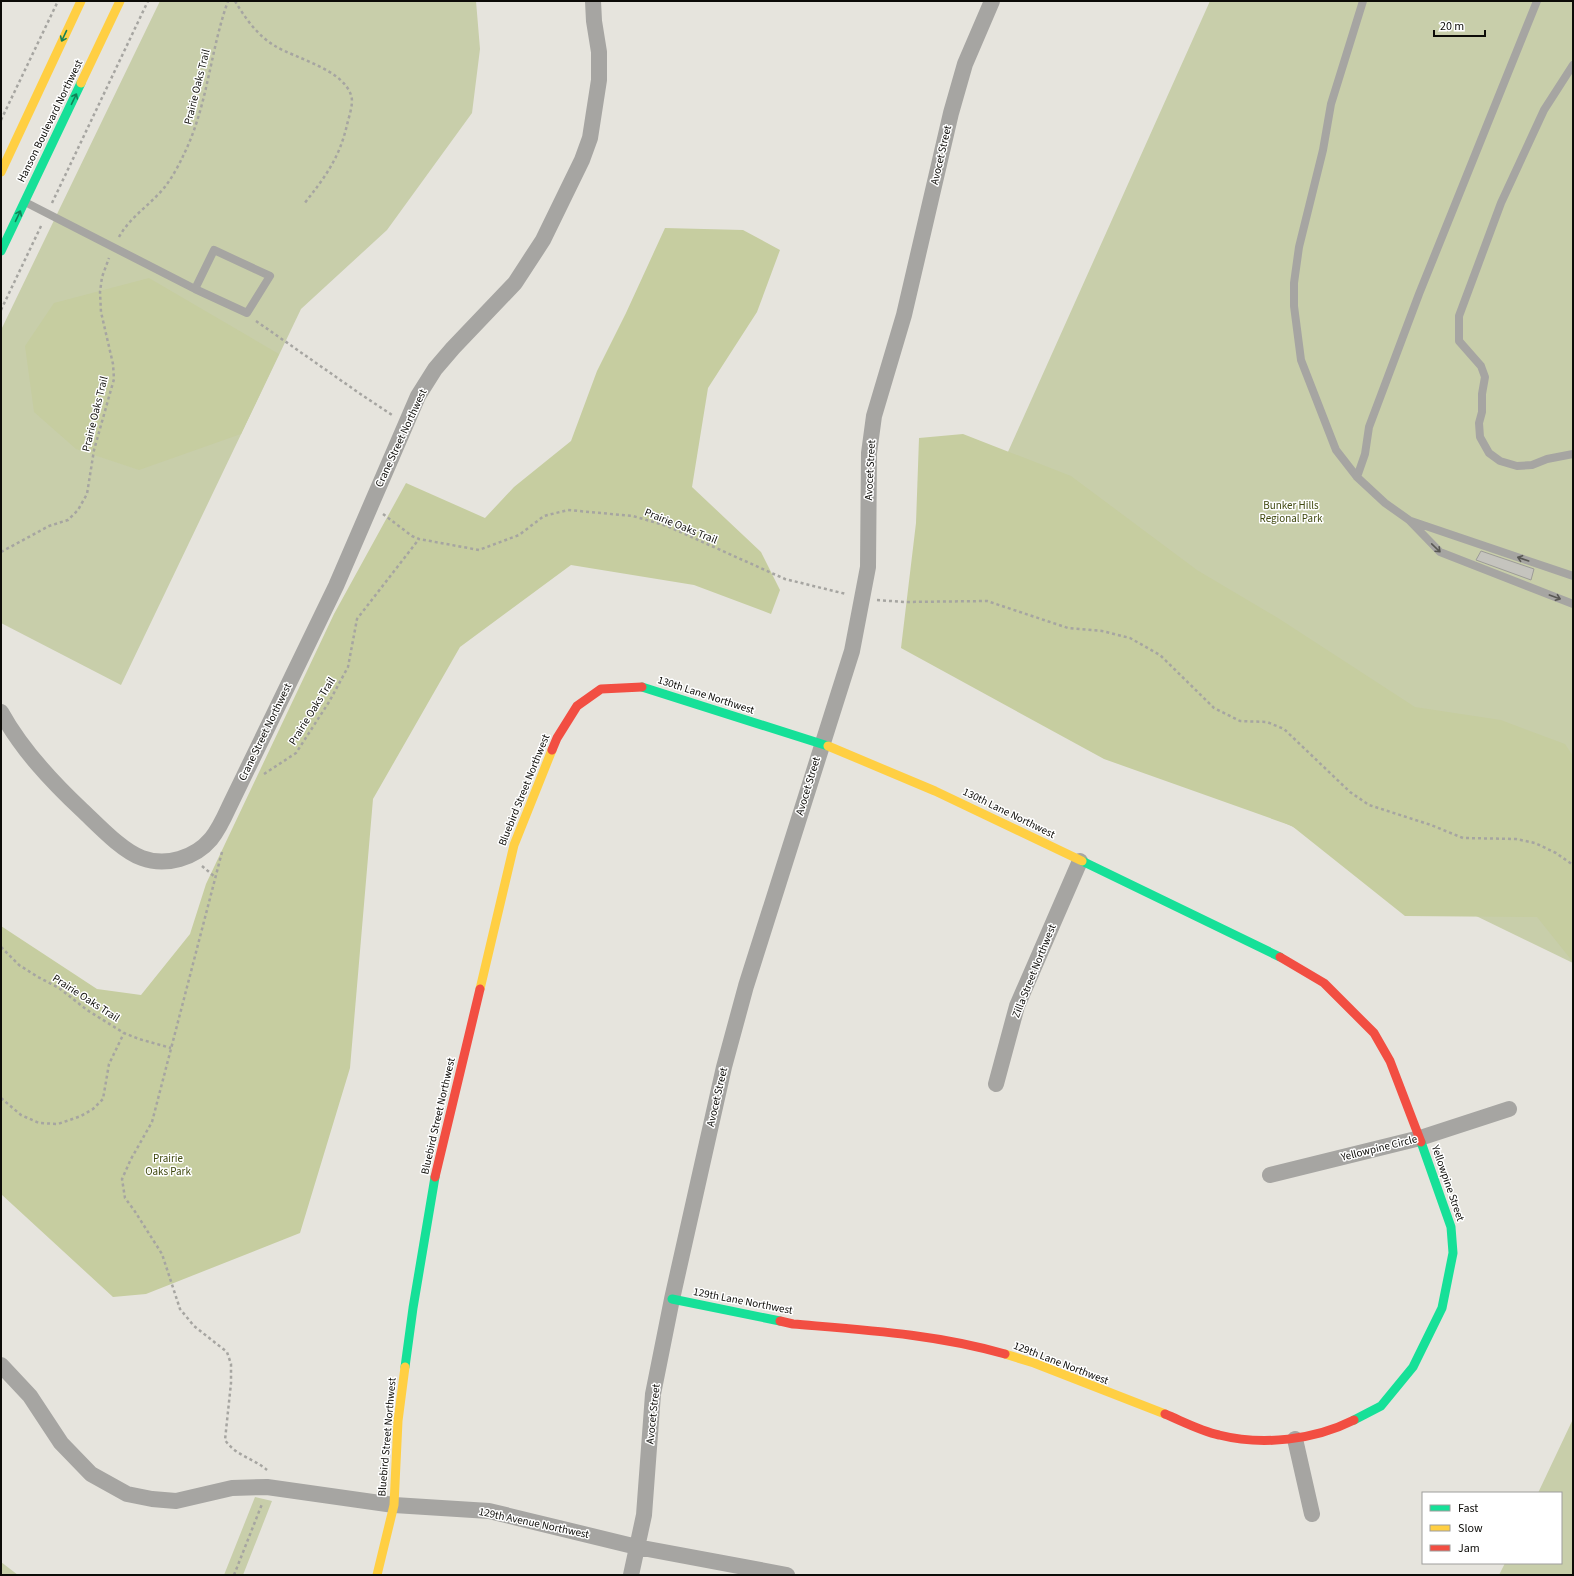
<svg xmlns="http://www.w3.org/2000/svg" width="1574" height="1576" viewBox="0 0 1574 1576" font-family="'Source Sans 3',sans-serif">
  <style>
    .green { fill: #c8ceaa }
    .forest { fill: #c6cda0 }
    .building { fill: #c5c4be; stroke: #9d9c97 }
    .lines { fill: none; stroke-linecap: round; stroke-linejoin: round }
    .path { stroke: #a6a5a1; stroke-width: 2.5; stroke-dasharray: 3 3; stroke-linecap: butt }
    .lane { stroke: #a6a5a2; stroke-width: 8 }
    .street { stroke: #a6a5a2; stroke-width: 16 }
    .fast { stroke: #16e098; stroke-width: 9 }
    .slow { stroke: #ffcf43; stroke-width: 9 }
    .jam { stroke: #f24e42; stroke-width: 9 }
    .oneway { stroke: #128057 }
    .oneway2 { stroke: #595854 }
    .labels { text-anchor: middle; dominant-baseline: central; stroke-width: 3; stroke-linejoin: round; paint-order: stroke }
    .street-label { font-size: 11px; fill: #0c0b07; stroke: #fff }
    .park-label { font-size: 11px; fill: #404910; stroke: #fff }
  </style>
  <rect width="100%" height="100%" fill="#e6e4dd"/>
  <path class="green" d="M160,1h316l4,48 -8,64 -85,117 -86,79 -180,376 -120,-62v-293z
    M1210,1h363v962l-652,-317z
    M1573,1419v156h-74l6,-12h56v-70h-23z
    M255,1497l17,4 -29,74h-19z
    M1,1562l17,13h-17z"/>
  <path class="forest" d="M665,228l78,2 37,20 -23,62 -49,76 -16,99 69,65 19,38 -9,24 -77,-29 -123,-20 -111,82 -87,152 -23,269 -50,165 -154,61 -33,3 -112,-103v-268l96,63 44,6 49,-61 16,-50 128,-270 72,-131 79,35 29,-31 57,-46 26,-70 29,-58z
    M149,278l130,76 -38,80 -102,36 -63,-21 -42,-37 -9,-66 29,-43z
    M963,434l108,42 126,94 81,48 137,89 86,13 64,24 8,12v206l-36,-45 -132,-1 -113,-90 -188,-67 -203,-111 15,-125 3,-85z"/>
  <path class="building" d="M1481,551l53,18 -3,11 -55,-20z"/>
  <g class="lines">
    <path class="path" d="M235,1c10,17 23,35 40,45 22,13 67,23 76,49 3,8 -2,21 -4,30 -8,34 -22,52 -43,79
      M1,120l57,-119
      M52,203l96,-202
      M119,237c11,-20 31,-32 45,-49 8,-10 15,-23 20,-34 24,-49 26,-103 44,-153
      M1,310l41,-86
      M256,321l103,72 33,22
      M383,514l29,22 7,3 60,11 40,-15 25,-19 24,-6 65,6 34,10 118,53 61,15
      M1,552l48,-26 19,-6 10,-10 9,-16 7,-44 20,-71 -1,-15 -12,-52 -1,-20 2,-15 7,-19
      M877,600l27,2 83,-1 81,27 34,3 28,7 30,17 54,53 26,13 27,1 17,7 66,63 19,13 62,20 32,13 53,1 19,4 21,10 17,12
      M264,774l32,-21 33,-51 19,-35 9,-48 62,-80
      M222,852l-70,270 -21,37 -9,20 3,19 9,12 28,44 18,55 14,17 33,26 4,12v19l-6,57c11,16 28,18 42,30
      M202,866l13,11
      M1,947l18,18 19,12 21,11 28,22 37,23 15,6 32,9
      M1,1098l20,17 18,8 19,1 23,-8 12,-7 10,-10 6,-35 15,-31
      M234,1575l28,-71"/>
    <path class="lane" d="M1363,1l-32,103 -8,46 -24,97 -5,36v23l7,54 35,90 21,27 28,26 24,17 31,32 133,52
      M1573,65l-29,45 -43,93 -42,113v25l22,25 4,11 -3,17v18l-3,11 1,14 9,16 11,8 17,5 15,-1 15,-6 26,-5
      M25,202l170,87 52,24 23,-37 -56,-26 -19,39
      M1357,477l8,-23 4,-27 50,-133 118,-293
      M1411,521l162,55"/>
    <path class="street" d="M1,712c21,38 50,69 81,98 16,15 40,41 60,48 24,9 53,0 69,-19 8,-10 13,-21 18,-32l107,-221 82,-190 17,-27 18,-21 62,-65 28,-43 39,-80 8,-22 9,-58v-28l-5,-31 -1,-20
      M996,1084l21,-78 63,-145
      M1270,1175l150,-37 89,-29
      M1,1365l29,31 31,47 30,31 36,20 25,5 24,2 56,-13 35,-1 127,18 95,6 148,36 150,28
      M1295,1439l17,75
      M631,1575l13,-60 9,-121 19,-95 52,-232 22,-81 106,-335 16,-84 1,-114 5,-37 30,-101 47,-202 14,-49 27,-63"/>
    <path class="fast" d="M1,251l80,-168
      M642,687l186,59
      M1082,861l198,96
      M672,1299l108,22
      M405,1367l8,-59 22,-131
      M1354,1420l27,-14 32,-39 29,-59 11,-55 -2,-26 -30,-85"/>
    <path class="slow" d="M81,83l39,-82
      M1,172l80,-171
      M828,746l107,45 147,70
      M480,989l34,-144 38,-95
      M1005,1354l29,9 131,51
      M377,1575l17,-70 4,-84 7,-54"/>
    <path class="jam" d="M552,750l5,-12 20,-32 24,-17 41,-2
      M1280,957l44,26 50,50 16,28 31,81
      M435,1177l45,-188
      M780,1321l13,3c72,6 143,10 212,30
      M1165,1414c17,7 36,17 54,21 44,11 95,5 135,-15"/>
  </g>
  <defs><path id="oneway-shaft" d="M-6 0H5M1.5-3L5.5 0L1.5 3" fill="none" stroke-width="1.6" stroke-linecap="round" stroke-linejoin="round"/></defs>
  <g class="oneway">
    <use href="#oneway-shaft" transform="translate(64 36) rotate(115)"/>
    <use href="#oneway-shaft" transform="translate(74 99) rotate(-64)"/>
    <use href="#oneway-shaft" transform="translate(18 216) rotate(-65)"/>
  </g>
  <g class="oneway2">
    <use href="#oneway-shaft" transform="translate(1436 548) rotate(44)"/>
    <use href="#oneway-shaft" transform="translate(1523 559) rotate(-161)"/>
    <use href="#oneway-shaft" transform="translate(1555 597) rotate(20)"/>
  </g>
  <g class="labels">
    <g class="street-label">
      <text transform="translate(197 87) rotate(-76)">Prairie Oaks Trail</text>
      <text transform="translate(50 121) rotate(-64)">Hanson Boulevard Northwest</text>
      <text transform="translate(941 155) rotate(-77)">Avocet Street</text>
      <text transform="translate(95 414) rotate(-76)">Prairie Oaks Trail</text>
      <text transform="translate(401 438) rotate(-65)">Crane Street Northwest</text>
      <text transform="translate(870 470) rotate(-87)">Avocet Street</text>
      <text transform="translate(681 526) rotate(22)">Prairie Oaks Trail</text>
      <text transform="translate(706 695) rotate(18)">130th Lane Northwest</text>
      <text transform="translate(312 711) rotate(-58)">Prairie Oaks Trail</text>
      <text transform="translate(265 732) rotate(-64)">Crane Street Northwest</text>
      <text transform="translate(808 786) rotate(-73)">Avocet Street</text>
      <text transform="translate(524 790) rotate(-68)">Bluebird Street Northwest</text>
      <text transform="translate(1009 813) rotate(26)">130th Lane Northwest</text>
      <text transform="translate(1034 971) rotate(-68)">Zilla Street Northwest</text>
      <text transform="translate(86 998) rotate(33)">Prairie Oaks Trail</text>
      <text transform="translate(717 1097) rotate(-77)">Avocet Street</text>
      <text transform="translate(438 1116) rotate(-77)">Bluebird Street Northwest</text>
      <text transform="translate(1379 1148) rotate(-14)">Yellowpine Circle</text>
      <text transform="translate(1448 1183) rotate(71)">Yellowpine Street</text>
      <text transform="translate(743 1301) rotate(11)">129th Lane Northwest</text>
      <text transform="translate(1061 1363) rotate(21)">129th Lane Northwest</text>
      <text transform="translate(653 1414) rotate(-84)">Avocet Street</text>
      <text transform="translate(387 1437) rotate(-85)">Bluebird Street Northwest</text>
      <text transform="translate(534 1523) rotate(12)">129th Avenue Northwest</text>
    </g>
    <g class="park-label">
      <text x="1291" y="505">Bunker Hills<tspan x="1291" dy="13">Regional Park</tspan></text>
      <text x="168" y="1158">Prairie<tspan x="168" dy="13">Oaks Park</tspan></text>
    </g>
  </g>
  <rect width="1574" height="1576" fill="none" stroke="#0c0b07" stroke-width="4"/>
  <rect x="1422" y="1492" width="140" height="72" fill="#ffffff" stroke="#9e9d9c"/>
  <rect x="1430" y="1505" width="20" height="6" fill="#16e098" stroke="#9e9d9c"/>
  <text x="1458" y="1512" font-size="12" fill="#0c0b07">Fast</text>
  <rect x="1430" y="1525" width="20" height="6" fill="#ffcf43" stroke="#9e9d9c"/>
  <text x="1458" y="1532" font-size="12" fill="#0c0b07">Slow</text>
  <rect x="1430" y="1545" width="20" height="6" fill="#f24e42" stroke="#9e9d9c"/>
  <text x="1458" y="1552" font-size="12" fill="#0c0b07">Jam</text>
  <path d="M1434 30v6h51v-6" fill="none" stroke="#0c0b07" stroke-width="2"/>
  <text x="1440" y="30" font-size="12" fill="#0c0b07" stroke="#ffffff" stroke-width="3" paint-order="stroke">20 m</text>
</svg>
